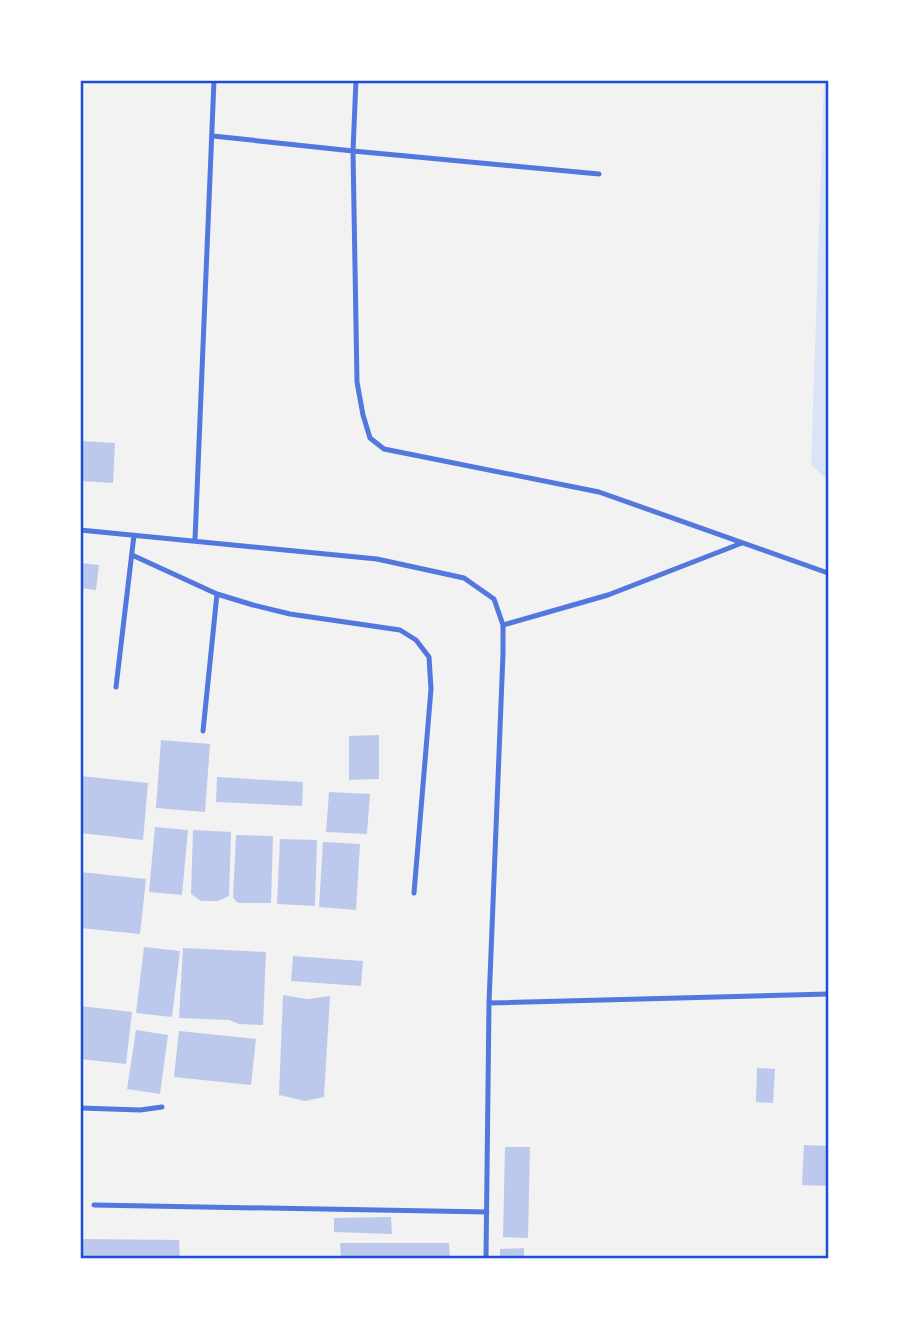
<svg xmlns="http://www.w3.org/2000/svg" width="909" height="1339" viewBox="0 0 909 1339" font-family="'Playfair Display',serif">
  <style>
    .green { fill: #dbe4f7 }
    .building { fill: #bdc9ec }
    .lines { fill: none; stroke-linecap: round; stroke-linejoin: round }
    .service { stroke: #5277de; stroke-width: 5 }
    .neatline { fill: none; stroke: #1d4ed8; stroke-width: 2.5 }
  </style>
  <rect width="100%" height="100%" fill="#f2f2f2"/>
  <path class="green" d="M828,80v400l-17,-15 13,-384z"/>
  <path class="building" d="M80,441l35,2 -2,40 -33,-2z
    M80,563l19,2 -3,25 -16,-2z
    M379,735v44l-30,1v-44z
    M161,740l49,4 -5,68 -49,-4z
    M80,776l68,7 -5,57 -63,-7z
    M217,777l86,5 -1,24 -86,-4z
    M329,792l41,2 -3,40 -41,-2z
    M155,827l33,3 -6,65 -33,-3z
    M193,830l38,2 -2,64 -11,5h-17l-10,-7z
    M236,835l37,1 -2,67h-33l-5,-5z
    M280,839l37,1 -2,66 -38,-2z
    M323,842l37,2 -4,66 -37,-3z
    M80,872l66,7 -6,55 -60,-6z
    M144,947l36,4 -8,66 -36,-4z
    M183,948l83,4 -3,73 -24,-1 -10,-4 -50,-2z
    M293,956l70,5 -2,25 -70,-5z
    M283,995l24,4 23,-3 -6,101 -19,4 -26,-6z
    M80,1006l52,6 -6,52 -46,-5z
    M136,1030l32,5 -8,59 -33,-5z
    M179,1031l77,8 -5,46 -77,-8z
    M757,1068l18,1 -2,34 -17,-1z
    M804,1145l24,1v40l-26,-1z
    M505,1147h25l-2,91 -25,-1z
    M391,1217l1,17 -58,-2v-14z
    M80,1239l99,1 1,18h-100z
    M340,1243h109l1,15h-109z
    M524,1248v10h-24v-9z"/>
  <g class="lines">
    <path class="service" d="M356,80l-3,71 4,231 6,33 7,23 14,11 215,43 229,81
      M213,136l140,15 246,23
      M80,530l297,29 87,19 30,21 9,26v29l-14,349 -3,255
      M195,540l19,-460
      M132,555l85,39 36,11 37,9 110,16 16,10 13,17 2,32 -17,204
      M503,625l105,-30 134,-52
      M116,687l18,-152
      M203,731l14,-137
      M489,1003l339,-9
      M80,1108l60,2 22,-3
      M94,1205l393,7"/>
  </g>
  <rect width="909" height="1339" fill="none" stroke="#ffffff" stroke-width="164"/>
  <rect x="82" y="82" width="745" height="1175" class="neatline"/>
</svg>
